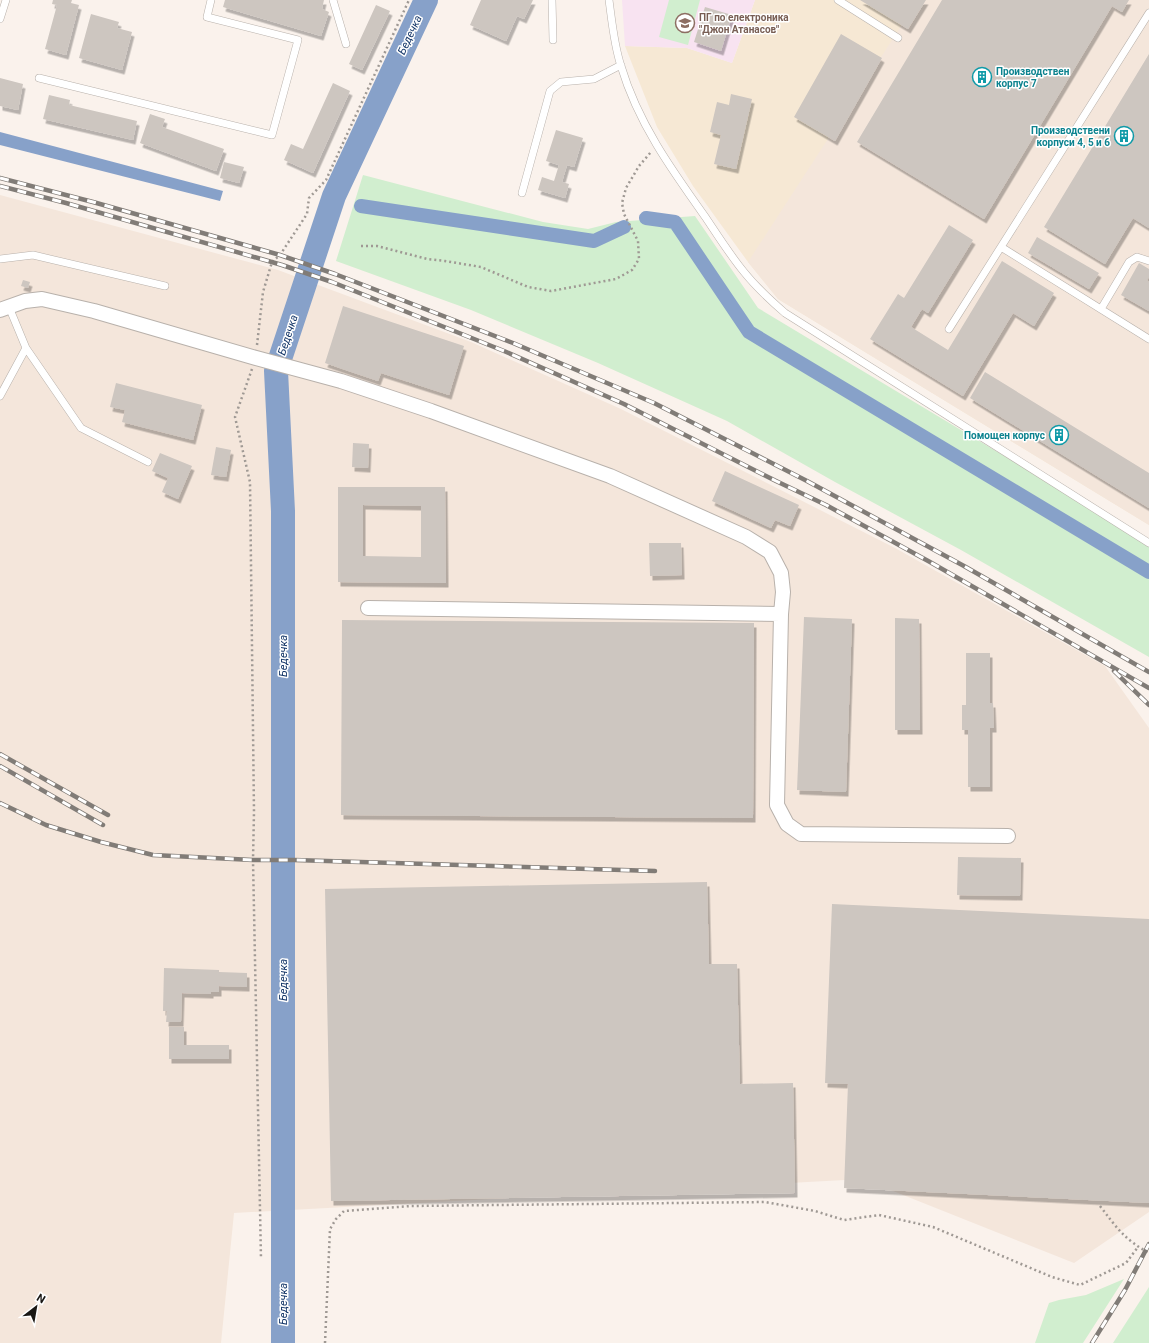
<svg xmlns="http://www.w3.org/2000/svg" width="1149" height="1343" viewBox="0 0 1149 1343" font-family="Roboto,sans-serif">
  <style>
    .commercial { fill: #f6e8d4 }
    .built { fill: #f4e6db }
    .education { fill: #f8e3f1 }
    .green { fill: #d1eecf }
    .water { fill: #87a1c9 }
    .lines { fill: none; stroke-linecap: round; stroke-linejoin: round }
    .canal { stroke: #87a1c9; stroke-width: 14 }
    .river { stroke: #87a1c9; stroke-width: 24 }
    .building { fill: #cdc6c0; fill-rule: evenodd; filter: url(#shadow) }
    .lane-casing { stroke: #b8b1ab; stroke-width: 8 }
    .street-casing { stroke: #b8b1ab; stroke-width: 16 }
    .path { stroke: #9f9994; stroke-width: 2.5; stroke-dasharray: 2 3; stroke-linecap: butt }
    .lane { stroke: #fff; stroke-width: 7 }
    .street { stroke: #fff; stroke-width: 14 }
    .rail-casing { stroke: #817c77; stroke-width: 4.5 }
    .rail { stroke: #fff; stroke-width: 3; stroke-dasharray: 9; stroke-linecap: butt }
    .labels { text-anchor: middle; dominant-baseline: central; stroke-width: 3; stroke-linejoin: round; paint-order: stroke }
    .education-label { font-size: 10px; font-weight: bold; fill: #785e54; stroke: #fff; text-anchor: start }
    .culture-label { font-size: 10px; font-weight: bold; fill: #0d838f; stroke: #fff; text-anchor: end }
    .water-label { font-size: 11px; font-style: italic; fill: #143668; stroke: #fff }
  </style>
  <defs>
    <filter id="shadow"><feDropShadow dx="2.5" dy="4.5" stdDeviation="0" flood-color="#0004"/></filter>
  </defs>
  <rect width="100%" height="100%" fill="#faf2ec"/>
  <path class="commercial" d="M755,0h394v525l-371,-226 -30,-37 -55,-76 -36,-59 -32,-81 62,2 45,15z"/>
  <path class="built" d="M918,0h231v525l-371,-226 -30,-37z
    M0,195l278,75 193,72 150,67 274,139 210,118 44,62v484l-75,51 -211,-84 -629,34 -13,130h-221z"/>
  <path class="education" d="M622,0h133l-23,63 -45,-15 -62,-2z"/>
  <path class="green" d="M669,0h31l-12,45 -29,-8z
    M363,175l180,47 45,7 28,-7 79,-6 63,92 391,235v114l-188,-107 -126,-68 -108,-61 -129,-58 -127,-53 -135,-49z
    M1124,1279l-41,64h-48l14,-40 10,-3 27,-5z
    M1149,1287v56h-36z"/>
  <path class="water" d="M0,132l223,59 -3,10 -220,-56z"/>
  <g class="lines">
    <path class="canal" d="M361,206l233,35 30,-14
      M646,218l29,4 74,110 400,240"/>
    <path class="river" d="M283,1343v-832l-7,-140 58,-175 92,-196"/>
  </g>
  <path class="building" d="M53,0h19l-1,3 8,2 -13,50 -21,-6 12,-44 -5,-1z
    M225,0h99l-2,9 7,3 -8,24 -98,-29z
    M481,0h52l-9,19 -7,-3 -11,25 -36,-16z
    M860,0h66l-18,29z
    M942,0h187l-7,12 -10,-6 -128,213 -127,-77z
    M376,5l14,6 -28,59 -13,-6z
    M705,7l27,8 -11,36 -27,-9z
    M91,14l28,8 -2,6 15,4 -10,38 -43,-12z
    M841,34l41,24 -47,83 -41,-24z
    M1149,54v174l-16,-10 -28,46 -61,-37z
    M0,78l23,6 -5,26 -18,-4z
    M333,83l17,8 -37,82 -29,-13 7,-16 12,5z
    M731,94l21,5 -16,70 -22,-5 7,-29 -11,-3 7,-30 12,3z
    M49,95l21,5 -1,5 68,16 -4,19 -90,-21z
    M150,114l15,5 -3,8 62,22 -8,22 -76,-28z
    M556,130l27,8 -9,29 -7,-2 -5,17 7,2 -4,14 -27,-8 4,-13 12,4 5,-16 -13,-4z
    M224,162l20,5 -5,16 -19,-5z
    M949,225l24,15 -45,73 -6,-4 -11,18 37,23 54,-89 52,32 -20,33 -21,-13 -50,83 -93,-57 28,-45 6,4z
    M1037,237l62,36 -10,16 -61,-36z
    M1139,263l10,6v8l-2,3 2,2v29l-28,-16z
    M23,280l7,2 -2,6 -7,-2z
    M343,306l121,40 -15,49 -68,-22 -3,8 -53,-18z
    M985,372l164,101v35l-179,-110z
    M116,383l86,22 -9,35 -71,-18 3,-12 -15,-3z
    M353,443l16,1 -1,24 -16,-1z
    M216,447l15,3 -5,27 -15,-2z
    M160,453l32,13 -14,33 -16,-7 6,-14 -16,-7z
    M725,471l74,34 -9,21 -15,-6 -4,8 -59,-27z
    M338,487h107l1,96 -108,-1zM363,505l58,1v51l-58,-1z
    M649,543h32l1,32 -32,1z
    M804,617l48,2 -6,173 -49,-2z
    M895,618l24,1 1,111h-25z
    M342,620l412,3 -1,195 -412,-3z
    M966,653h24v50h3l1,25h-4v59h-22v-57h-6v-25h4z
    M958,857l63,1 -1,38 -63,-1z
    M707,882l2,82h28l3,120 53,-1 2,110 -464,8 -6,-312z
    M832,904l317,15v284l-305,-15 4,-104 -23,-1z
    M164,968l55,2v2l28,1v14l-28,-1v6h-8v2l-29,-1 -1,29h-15l1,-11h-4z
    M169,1027h15v18h45v14h-60z"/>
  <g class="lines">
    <g class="lane-casing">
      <path id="lane" d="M333,0l13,44
        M552,0l1,40
        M609,0c3,22 5,45 12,66 17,57 50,103 85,152 12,18 24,37 38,54 12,15 26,28 41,41l364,230
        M838,0l60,38
        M0,19l6,-19
        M39,78l233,57 26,-95 -91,-23 4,-17
        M522,193l28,-102 11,-9 33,-3 27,-14
        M1001,247l148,92
        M0,259l33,-4 132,31
        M9,307l17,41 55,80 67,34
        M1101,309l28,-47 8,-5 12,4
        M949,329l200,-316
        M0,396l26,-48"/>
    </g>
    <g class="street-casing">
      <path id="street" d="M0,310l25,-9 17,-2 52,12 162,47 85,23 90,30 179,65 136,61 24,15 11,21 2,19 -2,22 -4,191 10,19 14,10 207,2
        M368,608l413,6"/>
    </g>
    <path class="path" d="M361,246h16l50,13 18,2 36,6 47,20 23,4 65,-12 16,-9 7,-11 -1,-18 -14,-27 -2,-11 4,-15 13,-22 12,-14
      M257,345l6,-53 9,-30 8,-7 27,-41 2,-16 17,-18 83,-180
      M252,369l-17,48 15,65 4,330 -1,48 8,399
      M1100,1206c16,21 25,34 49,47
      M325,1343l5,-114 6,-10 8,-8 67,-5 354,-4 50,9 29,9 35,-5 54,12 119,50 28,8 46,-22 12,-16"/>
    <use href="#lane" class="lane"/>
    <use href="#street" class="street"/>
    <g class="rail-casing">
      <path id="rail" d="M0,178l93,24 187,53 55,19 178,69 141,60 153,78 157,85 185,106
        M0,186l66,17 216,62 50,17 172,69 120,53 152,77 50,24 104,57 219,126
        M1114,671l35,34
        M0,754l108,61
        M0,766l103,59
        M0,803l46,22 55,17 52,13 100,5h41l361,11
        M1092,1343l33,-53 24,-46"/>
    </g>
    <use href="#rail" class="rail"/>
  </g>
  <defs>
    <g id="school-ring" transform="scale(1)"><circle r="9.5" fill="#fff" stroke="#8d6e63" stroke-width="1.5"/><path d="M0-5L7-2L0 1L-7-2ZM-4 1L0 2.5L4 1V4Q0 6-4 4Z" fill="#8d6e63"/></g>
    <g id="building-ring" transform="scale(1)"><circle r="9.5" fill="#fff" stroke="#0f9aa8" stroke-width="1.5"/><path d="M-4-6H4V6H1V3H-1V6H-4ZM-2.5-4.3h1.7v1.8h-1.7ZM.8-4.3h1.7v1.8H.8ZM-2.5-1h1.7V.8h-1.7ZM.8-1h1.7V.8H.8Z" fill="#0f9aa8"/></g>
  </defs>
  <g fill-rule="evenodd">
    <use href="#school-ring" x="685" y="23"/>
    <use href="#building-ring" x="982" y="77"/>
    <use href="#building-ring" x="1124" y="136"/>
    <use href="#building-ring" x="1059" y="435"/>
  </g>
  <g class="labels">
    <g class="education-label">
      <text x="699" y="17">ПГ по електроника<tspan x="699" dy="12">"Джон Атанасов"</tspan></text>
    </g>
    <g class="culture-label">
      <text x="996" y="71" text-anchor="start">Производствeн<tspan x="996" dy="12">корпус 7</tspan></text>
      <text x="1110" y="130">Производствени<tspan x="1110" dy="12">корпуси 4, 5 и 6</tspan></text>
      <text x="1045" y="435">Помощен корпус</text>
    </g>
    <g class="water-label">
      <text transform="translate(410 35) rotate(-65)">Бедечка</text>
      <text transform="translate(288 335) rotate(-72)">Бедечка</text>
      <text transform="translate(283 656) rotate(-90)">Бедечка</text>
      <text transform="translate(283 980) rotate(-90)">Бедечка</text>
      <text transform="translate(283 1304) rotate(-90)">Бедечка</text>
    </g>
  </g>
  <g transform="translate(36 1307) rotate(31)" stroke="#ffffff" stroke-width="3" paint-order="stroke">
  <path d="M0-3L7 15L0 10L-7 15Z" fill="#191714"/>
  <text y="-6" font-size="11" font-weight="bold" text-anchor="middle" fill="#191714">N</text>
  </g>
</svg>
